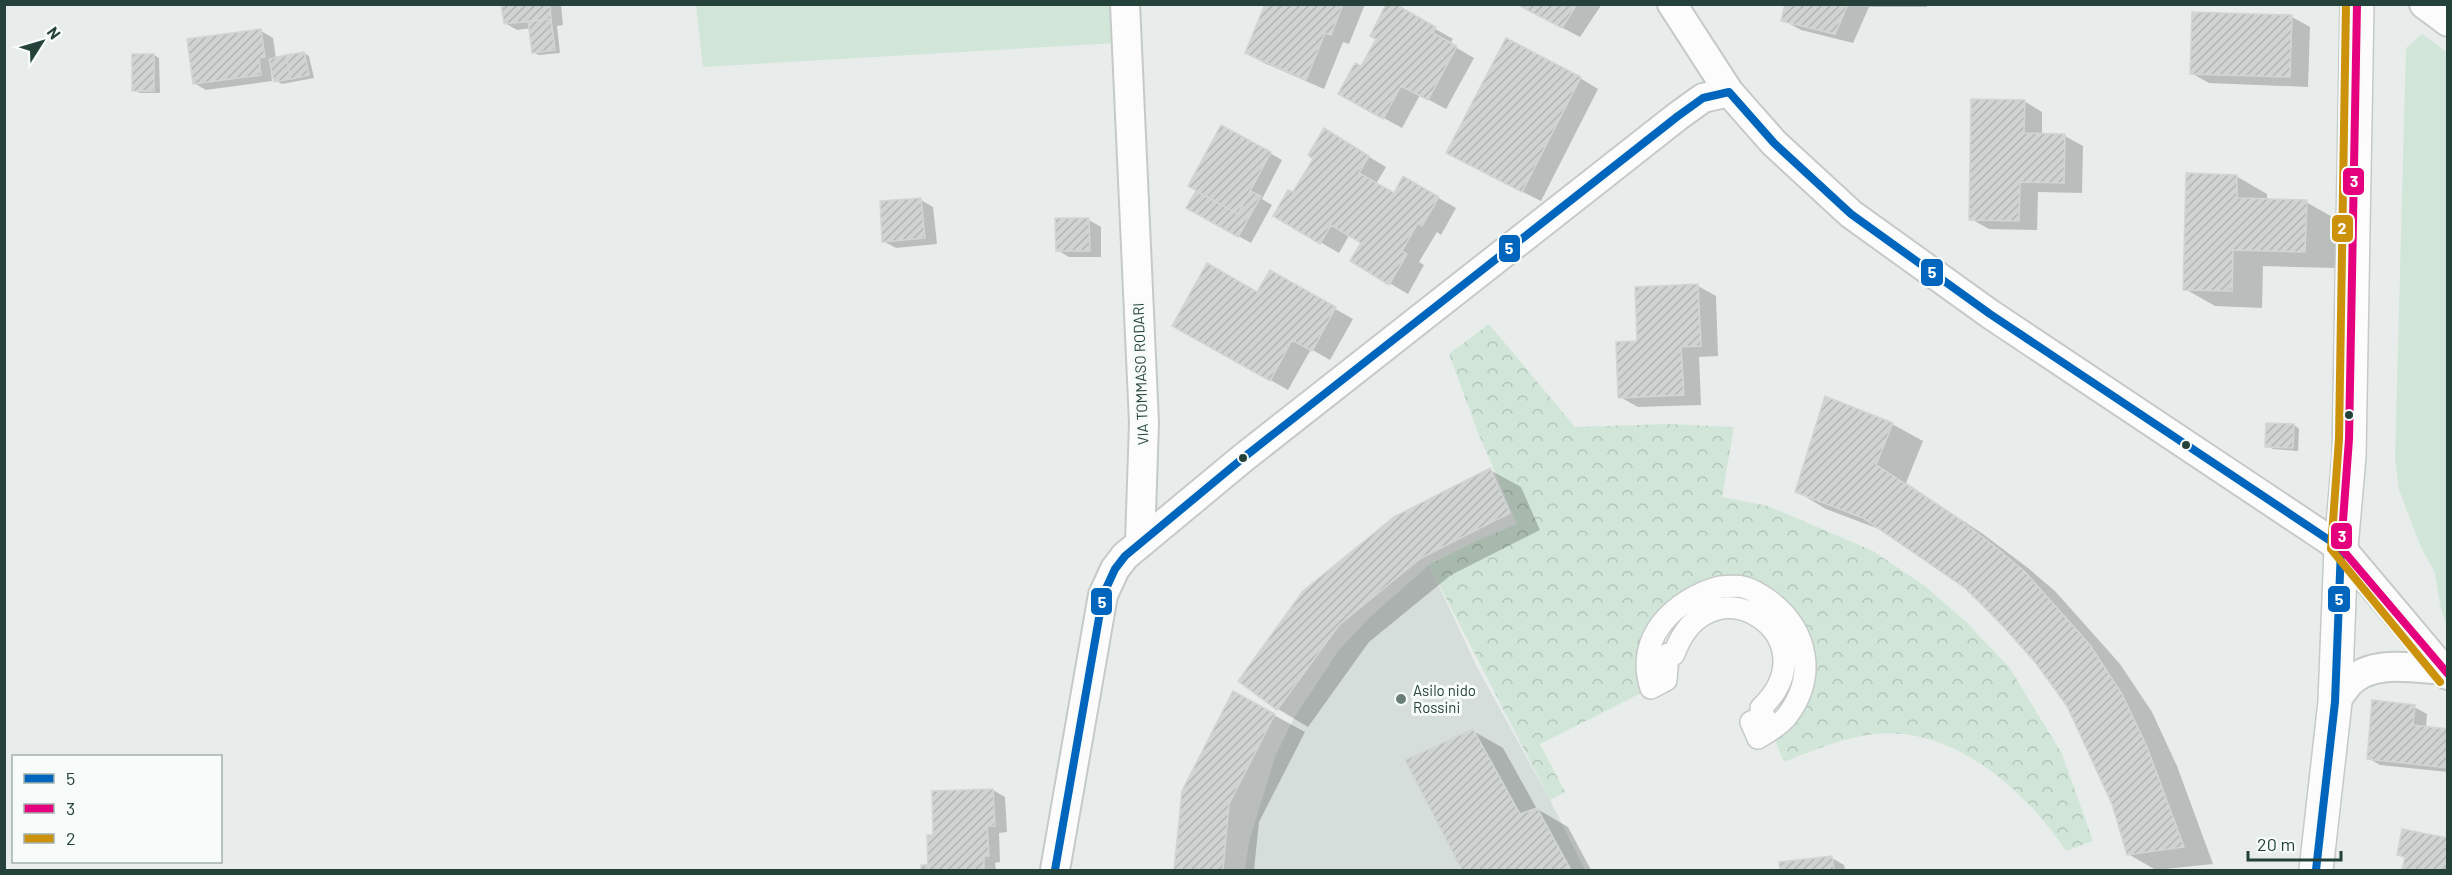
<svg xmlns="http://www.w3.org/2000/svg" width="2452" height="875" viewBox="0 0 2452 875" font-family="Barlow,sans-serif">
  <style>
    .built { fill: #d6dedb }
    .green { fill: #d1e6d8 }
    .park { fill: url(#park-crowns) }
    .shadow { fill: #0003 }
    .building { fill: url(#building-hatch); stroke: #d1d6d4; stroke-width: 1.5 }
    .lines { fill: none; stroke-linecap: round; stroke-linejoin: round }
    .pedestrian-casing { stroke: #c5cac8; stroke-width: 24 }
    .minor-casing { stroke: #c5cac8; stroke-width: 32 }
    .tertiary-casing { stroke: #c5cac8; stroke-width: 36 }
    .pedestrian { stroke: #fcfcfc; stroke-width: 21 }
    .minor { stroke: #fcfcfc; stroke-width: 28 }
    .tertiary { stroke: #fcfcfc; stroke-width: 33 }
    .bus-1-casing { stroke: #f7fbf9; stroke-width: 12 }
    .bus-2-casing { stroke: #f7fbf9; stroke-width: 12 }
    .bus-3-casing { stroke: #f7fbf9; stroke-width: 12 }
    .bus-1 { stroke: #0065bd; stroke-width: 8 }
    .bus-2 { stroke: #e5007d; stroke-width: 8 }
    .bus-3 { stroke: #cd920c; stroke-width: 8 }
    .bus-dot { fill: #24423a; stroke: #f7fbf9; stroke-width: 2 }
    .poi-dot { fill: #697e78; stroke: #f7fbf9; stroke-width: 2 }
    .labels { text-anchor: middle; dominant-baseline: central; stroke-width: 6; stroke-linejoin: round; paint-order: stroke }
    .street-label { font-size: 15px; fill: #24423a; stroke: #f7fbf9 }
    .poi-label { font-size: 15px; fill: #24423a; stroke: #f7fbf9; text-anchor: start }
    .line-badge { stroke: #f7fbf9; stroke-width: 2 }
    .badge-label { font-size: 16px; text-anchor: middle; font-weight: bold; fill: #fff }
  </style>
  <defs>
    <pattern id="park-crowns" width="20" height="18" patternUnits="userSpaceOnUse" patternTransform="scale(1.5)"><rect width="20" height="18" fill="#d1e6d8"/><path d="M2 6a3 3 0 1 1 6 0M12 15a3 3 0 1 1 6 0" fill="none" stroke="#b3c6ba"/></pattern>
    <pattern id="building-hatch" width="6" height="6" patternUnits="userSpaceOnUse" patternTransform="scale(1.5)"><rect width="6" height="6" fill="#cfd4d2"/><path d="M-1 1l2-2M0 6l6-6M5 7l2-2" fill="none" stroke="#b2b7b5"/></pattern>
  </defs>
  <rect width="100%" height="100%" fill="#e8edeb"/>
  <path class="built" d="M1429,565l48,102 73,133 35,70h-340l4,-28 26,-85 19,-39 45,-68 30,-32z"/>
  <path class="green" d="M696,5h419l2,38 -414,24z
    M2422,34l26,19 -1,574 -7,-22 -5,-32 -14,-26 -22,-57 -4,-32 11,-410z"/>
  <path class="park" d="M1489,324l86,103 93,-3 66,3 -12,70 46,9 105,45 52,35 40,35 44,46 53,87 31,87 -27,10c-39,-60 -113,-125 -190,-117 -32,3 -62,16 -92,28l-13,-31 34,-72 -63,-72 -72,24 -19,77 -111,56 25,48 -15,8 -121,-235 50,-25 38,-16 -40,-94 -28,-76z"/>
  <path class="shadow" d="M503,4h58l2,21 -6,1 3,27 -21,2 -6,-3 -2,-24 -14,2 -12,-7z
    M1267,4h98l-16,40 -6,-2 -19,47 -60,-26 -18,-10z
    M1391,4l62,35 -3,5 24,14 -28,51 -26,-14 -18,33 -44,-24 4,-36 16,-29z
    M1517,4h85l-22,33z
    M1787,4h140v3h-58l-16,36 -52,-13 -18,-10z
    M2292,17l18,10 -2,60 -99,-4 -18,-10z
    M261,31l12,7 3,21 28,-6 5,3 5,22 -32,6 -6,-3 -3,-11 -2,1 1,10 -66,9 -12,-7z
    M154,55l5,3 1,35h-20l-6,-3z
    M1580,78l18,11 -57,112 -75,-38z
    M2024,101l18,11v23l23,1 18,10 -1,47 -44,-1 -1,38 -48,-1 -18,-10z
    M1324,130l62,37 -10,17 18,11 10,-17 52,30 -15,27 -4,-3 -18,30 5,3 -16,29 -56,-33 11,-19 -13,-8 -11,19 -64,-37 19,-22 21,-36z
    M1270,153l12,7 -20,39 10,6 -21,38 -63,-35 10,-17z
    M2236,176l31,18v7l39,1 30,17 -1,49 -72,-2 -1,42 -47,-2 -30,-17z
    M921,200l12,7 4,37 -41,4 -13,-7z
    M1089,220l12,7v30h-32l-12,-7z
    M1270,272l83,47 -23,41 -19,-11 -23,41 -114,-65 84,-31z
    M1698,286l18,10 2,60 -19,1 2,48 -63,2 -18,-10 19,-55z
    M1892,424l31,17 -17,42 77,51 45,34 27,23 65,73 32,48 25,54 36,98 -57,6 -28,-16 -14,-51 -45,-98 -33,-44 -34,-38 -36,-36 -82,-56 -58,-22 -30,-18z
    M2294,425l5,4 -1,22 -25,-2 -6,-3z
    M1490,470l31,17 19,43 -89,45 -82,67 -61,85 -30,-18 -38,-28z
    M1233,693l72,39 -46,90 -5,48h-78l7,-79z
    M2414,707l13,7 -1,14 22,3v41l-68,-7 -12,-7z
    M1473,731l30,17 34,61 31,18 23,43h-127l-57,-109z
    M993,790l12,7 2,35 -8,1 1,29 -5,1 1,7h-74v-4h7l6,-29z
    M2448,840v30h-44l2,-11 -7,-4z
    M1832,858l12,7 1,5h-64v-7z"/>
  <path class="building" d="M501,4h49l1,15 -47,5z
    M1265,4h78l-12,31 -6,-2 -19,47 -61,-27z
    M1386,4h9l41,23 -3,6 24,13 -29,54 -27,-14 -18,33 -45,-25 17,-31 6,3 15,-27 -6,-3z
    M1516,4h61l-15,24z
    M1785,4h63l-13,30 -54,-13z
    M2192,12l100,3 -2,62 -100,-3z
    M551,19l4,31 -23,3 -4,-32z
    M261,29l4,28 -6,1 2,17 -68,9 -6,-45z
    M1506,38l75,39 -59,115 -76,-39z
    M304,52l5,23 -18,4 -5,-24z
    M132,54h22v37h-22z
    M286,55l5,24 -17,3 -5,-23z
    M1971,99l54,1 -1,33 41,1 -1,49 -44,-1 -1,39 -50,-1z
    M1221,125l50,27 -33,62 -50,-28z
    M1324,128l45,28 -10,17 35,20 9,-17 36,21 -17,29 -4,-3 -16,28 5,3 -18,31 -39,-24 11,-18 -30,-18 -11,19 -47,-28 15,-26 5,2 20,-33 -5,-4z
    M2186,173l51,2v23l70,2 -2,52 -72,-2 -1,41 -49,-1z
    M1196,191l42,23 12,-23 11,5 -23,41 -52,-29z
    M921,198l4,40 -43,4 -2,-41z
    M1055,218h34l1,33h-34z
    M1207,263l50,29 13,-22 66,37 -24,44 -20,-11 -22,41 -98,-55z
    M1698,284l3,62 -20,1 3,48 -66,3 -2,-56 21,-1 -2,-54z
    M1825,396l68,27 -17,42 76,49 46,35 27,23 65,73 32,49 25,53 37,100 -57,8 -15,-51 -45,-98 -32,-44 -34,-38 -36,-36 -102,-70 -68,-26z
    M2266,423l28,1 -1,24 -28,-1z
    M1490,468l20,45 -89,45 -82,67 -62,85 -39,-29 65,-90 91,-74z
    M1233,691l42,23 -46,90 -6,66h-49l8,-79z
    M2372,700l43,5 -2,20 35,4v39l-81,-9z
    M1473,729l47,85 17,-6 34,62h-109l-57,-110z
    M993,789l2,37h-8l2,30h-5v14h-63v-5h7l-1,-30h6l-1,-44z
    M2402,829l46,9v32h-46l3,-13 -8,-2z
    M1832,856l2,14h-54l-1,-8z"/>
  <g class="lines">
    <g class="pedestrian-casing">
      <path id="pedestrian" d="M1720,587c7,0 16,-2 23,0 10,2 20,9 28,15 37,29 46,75 16,114 -7,9 -19,16 -29,22l-7,-16 13,-6 -3,-8c74,-71 -51,-154 -87,-54h-6l-2,26 -15,8c-17,-51 24,-89 69,-101z"/>
    </g>
    <g class="minor-casing">
      <path id="minor" d="M1125,4l19,419 -4,119
        M1672,4l57,88 45,51 77,71 139,100 351,234 107,127
        M2424,4l24,18
        M2335,702c4,-6 9,-13 14,-19 23,-24 64,-15 94,-13
        M1055,870l48,-275 12,-26 10,-13 118,-98 435,-342 25,-18 26,-6"/>
    </g>
    <g class="tertiary-casing">
      <path id="tertiary" d="M2316,870l19,-168 6,-154 8,-92 8,-452"/>
    </g>
    <use href="#pedestrian" class="pedestrian"/>
    <use href="#minor" class="minor"/>
    <use href="#tertiary" class="tertiary"/>
    <g class="bus-1-casing">
      <path id="bus-1" d="M1055,870l48,-275 12,-26 10,-13 118,-98 435,-342 25,-18 26,-6 45,51 77,71 139,100 351,234 -6,154 -19,168"/>
    </g>
    <g class="bus-2-casing">
      <path id="bus-2" d="M2357,4l-8,435 -8,109 107,126"/>
    </g>
    <g class="bus-3-casing">
      <path id="bus-3" d="M2346,4l-7,435 -8,110 109,133"/>
    </g>
    <use href="#bus-1" class="bus-1"/>
    <use href="#bus-2" class="bus-2"/>
    <use href="#bus-3" class="bus-3"/>
  </g>
  <g class="bus-dot">
    <circle cx="2349" cy="415" r="5"/>
    <circle cx="2186" cy="445" r="5"/>
    <circle cx="1243" cy="458" r="5"/>
  </g>
  <circle class="poi-dot" cx="1401" cy="699" r="6"/>
  <g class="labels">
    <g class="street-label">
      <text transform="translate(1140 374) rotate(-92)">VIA TOMMASO RODARI</text>
    </g>
    <g class="poi-label">
      <text x="1413" y="690">Asilo nido<tspan x="1413" dy="17">Rossini</tspan></text>
    </g>
  </g>
  <g class="line-badge">
    <rect x="2342" y="167" width="23" height="29" rx="6" fill="#e5007d"/>
    <rect x="2331" y="214" width="23" height="29" rx="6" fill="#cd920c"/>
    <rect x="1498" y="234" width="23" height="29" rx="6" fill="#0065bd"/>
    <rect x="1920" y="258" width="24" height="29" rx="6" fill="#0065bd"/>
    <rect x="2330" y="522" width="23" height="28" rx="6" fill="#e5007d"/>
    <rect x="2327" y="585" width="24" height="28" rx="6" fill="#0065bd"/>
    <rect x="1090" y="587" width="23" height="29" rx="6" fill="#0065bd"/>
  </g>
  <g class="badge-label">
    <text x="2354" y="187">3</text>
    <text x="2342" y="234">2</text>
    <text x="1509" y="254">5</text>
    <text x="1932" y="278">5</text>
    <text x="2342" y="542">3</text>
    <text x="2339" y="605">5</text>
    <text x="1102" y="608">5</text>
  </g>
  <rect width="2452" height="875" fill="none" stroke="#24423a" stroke-width="12"/>
  <rect x="12" y="755" width="210" height="108" fill="#f7fbf9" stroke="#a3b1ad" stroke-width="1.5"/>
  <rect x="24" y="774" width="30" height="9" fill="#0065bd" stroke="#a3b1ad" stroke-width="1.5"/>
  <text x="66" y="785" font-size="18" fill="#24423a">5</text>
  <rect x="24" y="804" width="30" height="9" fill="#e5007d" stroke="#a3b1ad" stroke-width="1.5"/>
  <text x="66" y="815" font-size="18" fill="#24423a">3</text>
  <rect x="24" y="834" width="30" height="9" fill="#cd920c" stroke="#a3b1ad" stroke-width="1.5"/>
  <text x="66" y="845" font-size="18" fill="#24423a">2</text>
  <g transform="translate(42 42) rotate(53)" stroke="#f7fbf9" stroke-width="4.5" paint-order="stroke">
  <path d="M0-4.5L10 22L0 15L-10 22Z" fill="#24423a"/>
  <text y="-9" font-size="16" font-weight="bold" text-anchor="middle" fill="#24423a">N</text>
  </g>
  <path d="M2248 851v9h93v-9" fill="none" stroke="#24423a" stroke-width="3"/>
  <text x="2257" y="851" font-size="18" fill="#24423a" stroke="#f7fbf9" stroke-width="4.5" paint-order="stroke">20 m</text>
</svg>
